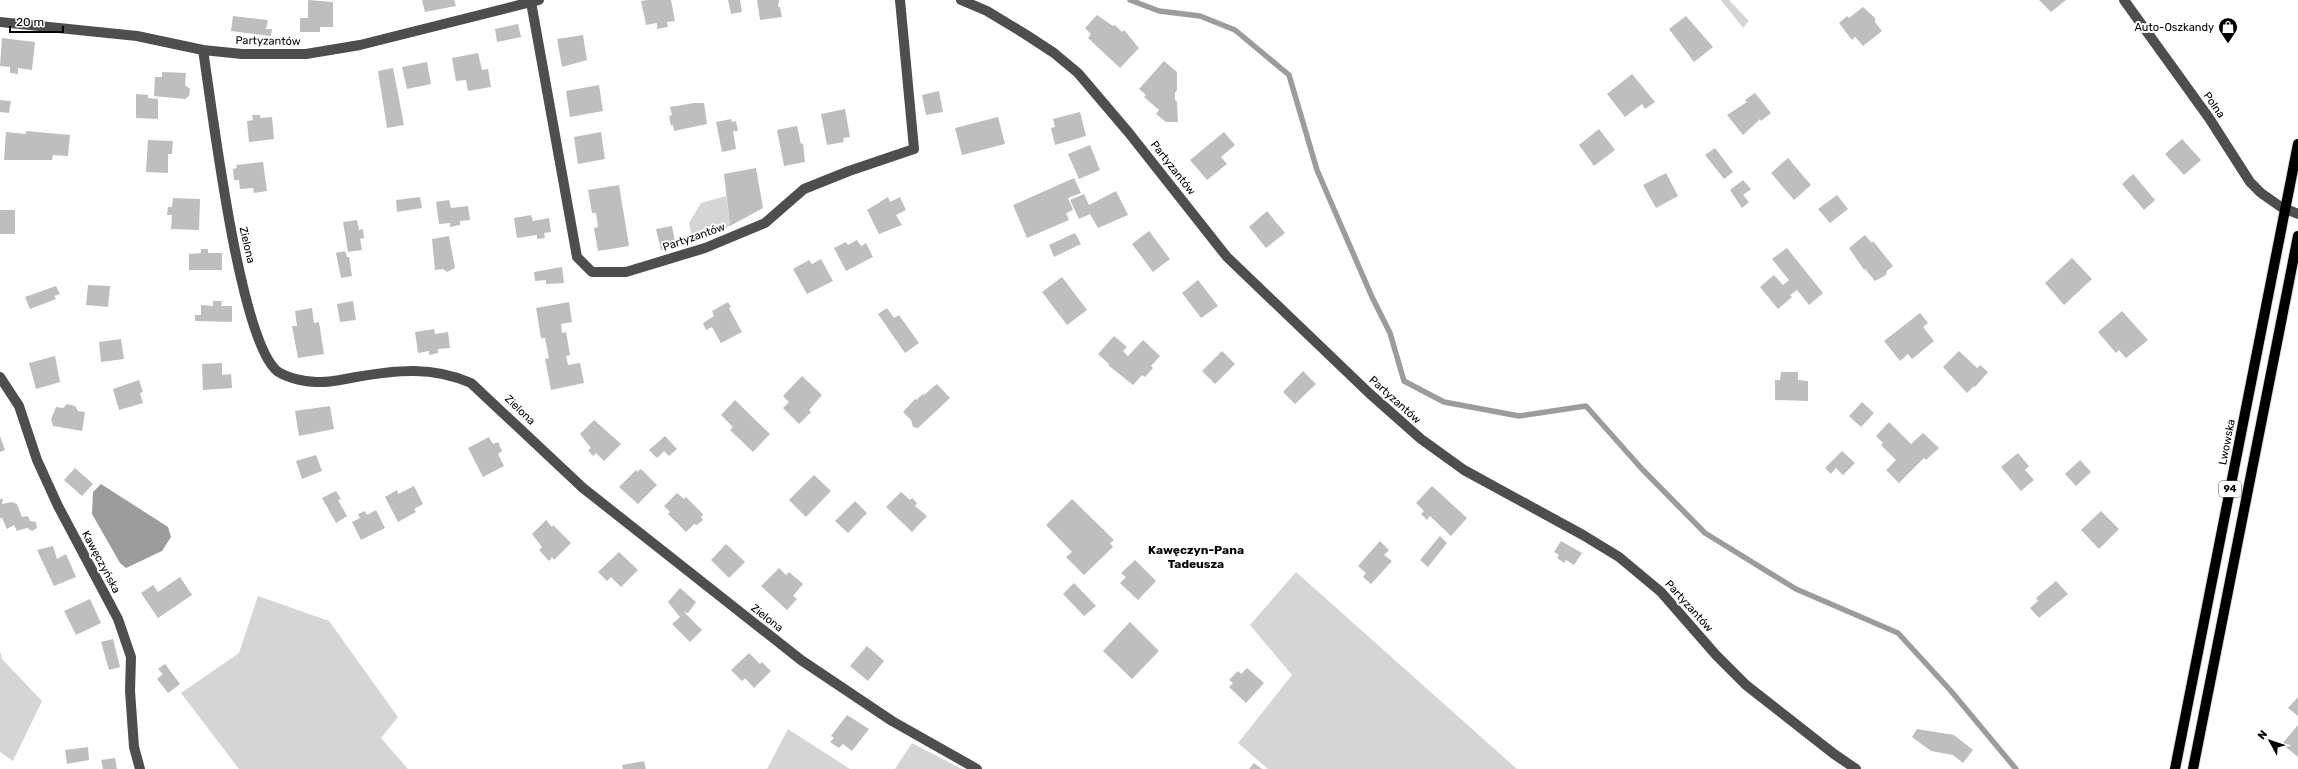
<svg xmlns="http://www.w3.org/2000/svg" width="2298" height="769" viewBox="0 0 2298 769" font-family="Rubik,sans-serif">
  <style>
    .green { fill: #d5d5d5 }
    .water { fill: #9c9c9c }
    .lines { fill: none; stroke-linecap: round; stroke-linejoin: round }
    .stream { stroke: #9c9c9c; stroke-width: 5.5 }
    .building { fill: #bebebe }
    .major-casing { stroke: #dbdbdb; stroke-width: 12 }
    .minor { stroke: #4e4e4e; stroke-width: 10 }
    .major { stroke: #000; stroke-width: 10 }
    .labels { text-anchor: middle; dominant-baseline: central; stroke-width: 4; stroke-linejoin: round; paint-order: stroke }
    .shield { fill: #fff; stroke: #4c4c4c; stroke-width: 1 }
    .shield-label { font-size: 10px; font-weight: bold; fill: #000 }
    .poi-label { font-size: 11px; fill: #000; stroke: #fff; text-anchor: end }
    .street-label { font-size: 11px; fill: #000; stroke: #fff }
    .neighbourhood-label { font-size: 12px; font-weight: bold; fill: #000; stroke: #fff }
  </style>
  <rect width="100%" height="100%" fill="#fff"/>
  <path class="green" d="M1721,0h8l20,21 -6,7z
    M726,196l4,30 -37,15 -4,-18 12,-20z
    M1296,572l221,197h-249l-30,-26 54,-68 -42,-50z
    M258,596l71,25 69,96 -17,21 27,31h-169l-58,-76 58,-40z
    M0,651l2,8 40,42 -29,60 -13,-9z
    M788,729l62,40h-83z
    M912,743l50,26h-67z"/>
  <path class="water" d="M101,484l67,43 3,10 -9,14 -36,17 -6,-5 -28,-49 1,-22z"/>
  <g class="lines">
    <path class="stream" d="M1130,0l29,11 41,5 35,14 54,45 28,95 55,127 18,36 14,48 40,21 75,14 67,-10 56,63 63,64 91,56 102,44 53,58 65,78"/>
  </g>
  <path class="building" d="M308,0l25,2v25h-13v5h-20v-14h8z
    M422,0h32l2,6 -31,6z
    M648,0h23l4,21 -8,1 1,5 -11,2v-6l-11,2 -5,-24z
    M728,0h12l2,12 -11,2z
    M757,0h22l-1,7h2l2,10 -22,3z
    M2039,0h27l-15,12z
    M1863,7l12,11v4l7,9 -19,15 -8,-9 -3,3 -13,-17 8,-7 2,2z
    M1097,15l16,11 2,-1 7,7 2,-2 15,18 -19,20 -32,-30 3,-4 -6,-6z
    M233,16l35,4 -2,9h6l-1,7 -40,-5z
    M1686,16l27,31 -19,15 -25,-33z
    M518,24l3,13 -24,5 -2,-13z
    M583,35l4,25 -25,7 -5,-28z
    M2,38l33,4 -3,28 -14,-2v6l-8,-1v-6l-10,-1z
    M478,53l4,17 6,-1 3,18 -23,4 -2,-11 -10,1 -4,-23z
    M1164,61l13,11v18l-2,3v7l2,2 1,20h-12l-10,-8 3,-4 -15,-13 2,-2 -7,-6z
    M427,62l4,22 -24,5 -5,-22z
    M393,68l11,57 -17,3 -9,-57z
    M162,72l24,1 -1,12 5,4 -1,7 -4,3 -31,-3 1,-19h7z
    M1632,74l23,28 -10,7 -3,-5 -17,13 -18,-23z
    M599,85l4,26 -33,6 -4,-26z
    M939,91l4,21 -17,3 -4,-20z
    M1755,93l16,20 -10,8 -1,-2 -17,16 -16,-20 20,-13 -2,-2z
    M136,94l12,1v3l10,1v20l-22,-1z
    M0,100l11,1 -2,12 -9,-1z
    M694,103h10l3,21 -33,7 -1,-6 -2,1 -2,-10 3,-1 -2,-8z
    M845,109l5,28 -7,1 1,4 -17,3 -6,-31z
    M1080,112l6,24 -31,9 -4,-17 4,-1 -2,-8z
    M252,115h8v3l12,-1 2,22 -25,3 -2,-21 6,-1z
    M998,117l7,27 -43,11 -7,-27z
    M731,119l1,3 4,-1 2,10h-5l3,18 -14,3 -6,-30z
    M797,126l4,18 2,-1 2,19 -21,4 -7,-36z
    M1599,129l16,21 -21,16 -15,-21z
    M26,131l44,4 -2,21 -15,-1 -1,5h-48l2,-28 20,2z
    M601,132l4,27 -27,5 -4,-27z
    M1224,132l11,13 -14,12 6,7 -20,16 -17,-20z
    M2182,139l19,21 -17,15 -19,-21z
    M148,140l25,1 -1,13h-4v19l-22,-1z
    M1090,145l10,25 -21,9 -11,-25z
    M1715,148l18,24 -9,7 -19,-24z
    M1788,158l23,27 -17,15 -23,-27z
    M263,162l4,29 -13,2 -1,-5 -13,1 -1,-9h-5l-1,-11 4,-1 -1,-3z
    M756,168l7,40 -33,18 -6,-52z
    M1666,173l12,23 -22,12 -13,-23z
    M2133,174l22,26 -11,10 -22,-26z
    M1074,178l7,15 -13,5 5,12 -7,3 3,7 -42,18 -14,-33z
    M1743,180l8,9 -8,6 6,7 -7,6 -12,-18z
    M619,185l10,61 -31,5 -4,-23 4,-1 -2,-14h-4l-4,-23z
    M1116,191l12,24 -30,13 -8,-14 -11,5 -9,-19 14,-6 5,11z
    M1837,195l11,14 -18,14 -12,-14z
    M420,197l2,11 -25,4 -1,-12z
    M888,197l2,5 10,-5 6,13 -10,5 6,10 -23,9 -12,-24z
    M173,198l27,1 -1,31 -28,-1 1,-14h-5l1,-8h4z
    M449,200l2,8 17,-2 2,14 -10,1v4l-10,2v-4l-11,1 -3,-22z
    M0,210h15v24h-15z
    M1267,211l18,22 -19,15 -17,-21z
    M531,215l2,6 16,-3 2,14 -7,1 1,5 -8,1v-4l-20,3 -3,-20z
    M357,220l2,10 4,-1 1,9 -4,1 2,11 -14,2 -5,-30z
    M672,226l4,21 -15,3 -5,-21z
    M1149,231l21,28 -17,13 -21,-28z
    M1075,233l6,11 -27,13 -5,-12z
    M1865,235l7,8 1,-2 20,25 -6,5 -1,4 -11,6 -10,-12 -1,1 -15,-22z
    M449,236l6,32 -8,4 -4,-3 -8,1 -3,-31z
    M857,240l4,6 5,-3 7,14 -27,14 -12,-23 12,-6 2,3z
    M1787,248l36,45 -14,12 -12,-15 -7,5 2,2 -14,12 -18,-22 14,-12 9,10 6,-5 -17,-21z
    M201,249h7v4h14v17h-33v-16l12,-1z
    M345,251l2,6h2l3,19 -11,2 -5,-25z
    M2072,258l20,21 -28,26 -19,-22z
    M821,259l12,22 -26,13 -14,-25 16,-9 3,4z
    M562,267l2,16 -18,1v-4l-11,1 -1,-9z
    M1062,277l25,33 -20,15 -25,-33z
    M1198,280l20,26 -17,12 -19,-25z
    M88,285l22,1 -2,21 -22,-2z
    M56,286l4,8 -6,2 2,3 -26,10 -5,-12z
    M213,301h9l-1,5h11v16l-37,-1v-6h6v-10l12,1z
    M353,301l3,19 -16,2 -3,-18z
    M569,302l3,20 -11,2 1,9 4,-1 4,23 -4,1 2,9 12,-2 4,20 -33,7 -6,-31 4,-1 -4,-20h-4l-5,-30z
    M728,302l3,5 -2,1 13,24 -21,11 -9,-16 -6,3 -3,-7 11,-7 -2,-5z
    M312,308l2,15 5,-1 5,32 -26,4 -6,-32h5l-2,-15z
    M887,308l7,10 5,-3 20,28 -14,10 -27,-39z
    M2122,311l26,29 -22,18 -7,-8 -3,3 -18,-21z
    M1920,313l8,10 -5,4 11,14 -22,18 -4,-5 -8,7 -16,-20z
    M434,329l1,5 13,-2 2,16 -12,1v4l-9,2v-4l-11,2 -3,-21z
    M1114,336l13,11 -4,4 5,5 15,-16 17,16 -9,10 2,2 -8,9 -3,-2 -9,10 -25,-20 1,-1 -11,-10z
    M121,339l3,20 -23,3 -2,-20z
    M1222,351l13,13 -20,20 -13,-13z
    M1959,351l18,17 3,-3 8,7 -13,15 -1,-1 -7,7 -24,-26z
    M55,356l5,26 -24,7 -7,-26z
    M222,363v12l9,-1 1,14 -29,2 -1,-26z
    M1303,371l13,13 -21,20 -12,-12z
    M1781,372h17v8l10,1v20l-33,-1v-20h5z
    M802,376l20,19 -13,15 2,2 -12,12 -16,-16 6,-6 -6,-6z
    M139,380l4,12 -3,1 3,10 -24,7 -6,-21z
    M937,384l13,14 -32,30 -5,-1 -2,-7 -8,-8 12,-13 1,1 7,-6 1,1z
    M735,400l35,34 -17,18 -23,-22 3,-3 -12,-12z
    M1862,402l12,11 -13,14 -12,-11z
    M67,404l8,2 3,5 7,1 -3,19 -29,-5 -2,-7 5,-12 7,1z
    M330,406l4,23 -35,7 -4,-25z
    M594,420l27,24 -17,17 -8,-8 -3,3 -5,-6 3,-2 -11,-14z
    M1889,422l22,22 12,-11 16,15 -13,12 -2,-2 -25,25 -13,-13 10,-10 -15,-15 2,-2 -7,-7z
    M0,436l5,14 -5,2z
    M665,436l12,13 -8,7 -5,-5 -7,7 -8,-8z
    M489,437l4,7 5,-2 4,9 -4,3 6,12 -21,11 -15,-29z
    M1842,451l13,12 -12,12 -7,-7 -5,6 -6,-6z
    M2018,453l11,13 -4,4 9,10 -13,11 -20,-24z
    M316,455l6,16 -20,8 -6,-18z
    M2080,460l11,12 -15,14 -11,-12z
    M75,468l18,16 -11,12 -18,-16z
    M641,469l16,16 -19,19 -19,-17 17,-17 1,2z
    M814,475l17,16 -25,26 -17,-17z
    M414,486l9,18 -9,5 2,3 -18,10 -13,-25 12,-7 1,4z
    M1432,486l35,32 -16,18 -21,-20 -3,4 -6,-6 3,-3 -8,-8z
    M336,491l5,8 -3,1 9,16 -11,7 -14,-25z
    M901,492l9,8 2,-2 5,5 -2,3 12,10 -15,16 -26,-25z
    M677,493l7,6 2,-2 17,17 -2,3 2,3 -6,5 -3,-1 -8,8 -18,-18 2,-2 -6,-6z
    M0,499h3l-1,5 10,-2 5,2 5,13 6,-1 2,5 6,1 1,6 -5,3 -5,-3 -10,3 -3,-6 -7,4 -5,-11h-2z
    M1072,499l42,41 -4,3 3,4 -29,28 -18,-18 6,-5 -26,-27z
    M855,501l12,12 -19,20 -13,-12z
    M376,510l9,18 -24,12 -9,-18 8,-4 -2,-4 7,-3 2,4z
    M2101,511l18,18 -20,20 -18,-19z
    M546,520l6,7 1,-2 18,18 -17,17 -2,-3 -3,4 -10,-11 3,-3 -10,-13z
    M1440,536l7,7 -19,24 -8,-7z
    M1380,541l9,9 -5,5 8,6 -21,23 -8,-7 3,-4 -8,-7z
    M1561,541l21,12 -8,12 -8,-5 -2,3 -7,-5 2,-3 -5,-3z
    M726,544l19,18 -16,16 -18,-18z
    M53,546l4,13 9,-5 10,23 -22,9 -17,-36z
    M619,552l19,18 -17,17 -10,-10 -4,4 -9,-9z
    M1135,560l21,21 -18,19 -18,-17 6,-6 -5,-4z
    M779,568l7,7 3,-3 14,12 -10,12 4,3 -10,11 -26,-24z
    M180,577l12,18 -34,23 -17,-25 12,-8 5,7z
    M2056,581l12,13 -29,24 -9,-10 8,-7 -2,-3z
    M1074,583l22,23 -12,10 -21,-22z
    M680,588l16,14 -8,11 -4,-1 18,18 -12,12 -18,-18 8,-7 -12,-15z
    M90,599l11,24 -25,12 -12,-24z
    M1130,622l29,29 -27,28 -29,-28z
    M113,639l7,28 -11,3 -8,-28z
    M867,646l17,15 -16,20 -18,-15z
    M749,653l11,11 2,-2 9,9 -17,17 -9,-10 -3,3 -11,-11z
    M165,664l15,20 -12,9 -11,-14 6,-5 -5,-5z
    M1247,668l17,15 -18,20 -17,-16 4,-4 -4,-3 9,-9 3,3z
    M2298,697v19l-10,-8z
    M847,715l22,14 -17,22 -9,-7 -4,4 -9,-6 4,-4 -3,-2z
    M2298,725v32l-16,-13z
    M1917,729l37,6 19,15 -10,13 -10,-8 -22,-4 -19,-14z
    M88,747l1,13 -22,4 -2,-14z
    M115,758l2,11h-14l-2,-9z
    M644,761l2,8h-23l-1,-4z
    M1254,763l8,6h-13z"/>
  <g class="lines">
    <g class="major-casing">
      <path id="major" d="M2175,769l123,-625
        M2193,769l105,-533"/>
    </g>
    <path class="minor" d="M961,0l26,11 38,23 29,19 24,20 51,60 98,124 142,136 52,46 43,31 119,65 36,22 42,35 55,63 30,30 88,69 22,15
      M2124,0l85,118 41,64 11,11 20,14 17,7
      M531,2l46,255 15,15h34l79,-24 60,-25 39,-34 45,-18 65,-22 -14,-149
      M0,22l137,14 66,14 39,4h64l54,-9 179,-45
      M203,50c9,57 36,289 74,321 10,7 28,11 40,11 13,1 27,-3 39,-5 41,-7 76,-11 115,6l112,105 218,172 91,61 85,48
      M0,377l19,29 18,54 21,46 60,113 13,38 -1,34 4,56 6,22"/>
    <use href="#major" class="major"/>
  </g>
  <defs>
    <g id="shop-pin" transform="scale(1)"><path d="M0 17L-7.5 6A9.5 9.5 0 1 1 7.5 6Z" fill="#000" stroke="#fff"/><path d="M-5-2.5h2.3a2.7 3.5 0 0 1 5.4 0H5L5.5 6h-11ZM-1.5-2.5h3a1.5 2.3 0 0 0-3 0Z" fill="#fff"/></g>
  </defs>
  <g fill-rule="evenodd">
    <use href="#shop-pin" x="2228" y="27"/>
  </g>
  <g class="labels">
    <rect class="shield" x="2219" y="481" width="22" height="16" rx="3"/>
    <g class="shield-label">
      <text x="2230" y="489">94</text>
    </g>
    <g class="poi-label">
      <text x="2214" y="27">Auto-Oszkandy</text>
    </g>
    <g class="street-label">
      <text transform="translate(268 41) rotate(1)">Partyzantów</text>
      <text transform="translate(2214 105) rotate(55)">Polna</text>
      <text transform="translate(1173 168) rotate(52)">Partyzantów</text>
      <text transform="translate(694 237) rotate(-19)">Partyzantów</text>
      <text transform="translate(247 245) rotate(77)">Zielona</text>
      <text transform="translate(1395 400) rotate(42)">Partyzantów</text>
      <text transform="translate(520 410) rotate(44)">Zielona</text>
      <text transform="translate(2227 442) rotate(-79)">Lwowska</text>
      <text transform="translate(101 562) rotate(62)">Kawęczyńska</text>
      <text transform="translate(1689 606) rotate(48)">Partyzantów</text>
      <text transform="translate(767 618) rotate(38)">Zielona</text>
    </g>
    <g class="neighbourhood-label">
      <text x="1196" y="550">Kawęczyn-Pana<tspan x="1196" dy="14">Tadeusza</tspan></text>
    </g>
  </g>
  <g transform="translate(2270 741) rotate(310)" stroke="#ffffff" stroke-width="3" paint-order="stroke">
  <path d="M0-3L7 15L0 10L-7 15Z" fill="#000000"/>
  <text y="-6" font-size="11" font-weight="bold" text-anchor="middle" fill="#000000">N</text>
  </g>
  <path d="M10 26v6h53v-6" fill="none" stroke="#000000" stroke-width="2"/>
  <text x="16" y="26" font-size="12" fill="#000000" stroke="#ffffff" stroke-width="3" paint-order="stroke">20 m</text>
</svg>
